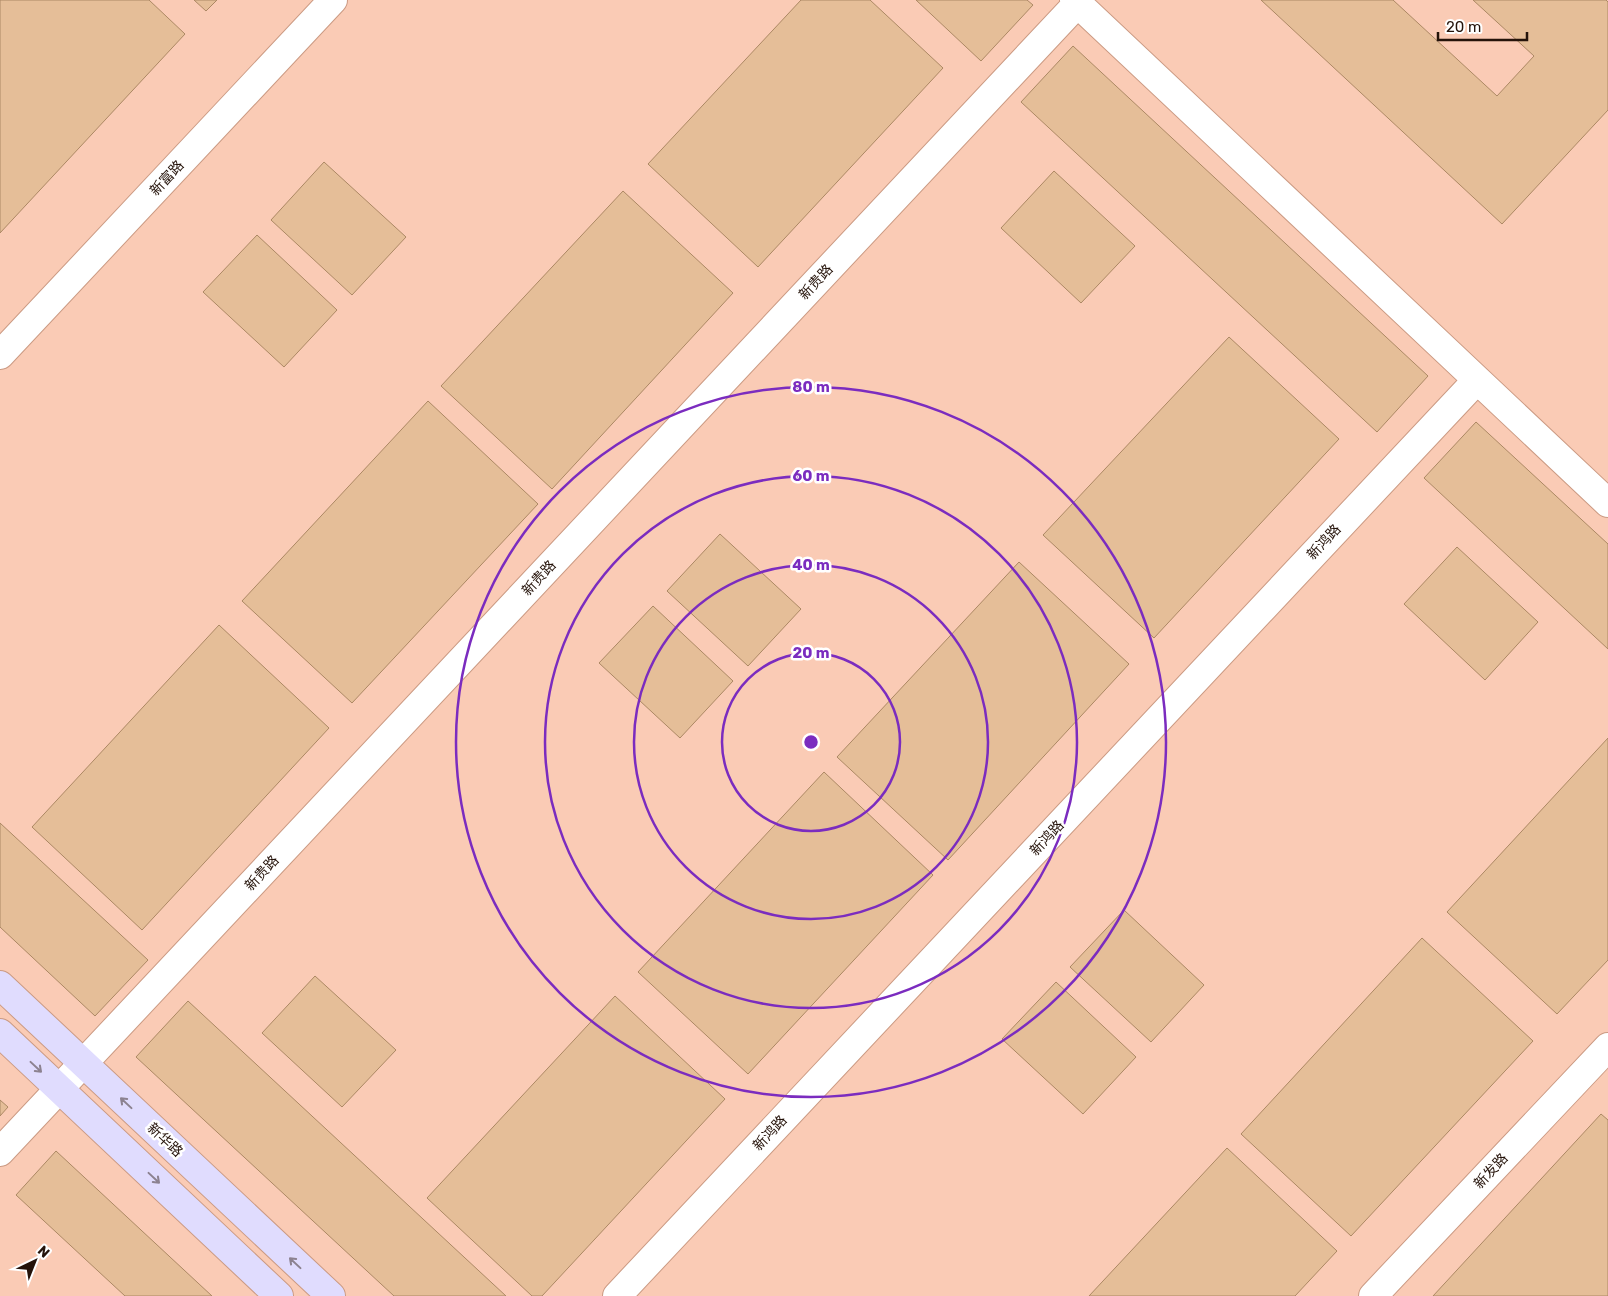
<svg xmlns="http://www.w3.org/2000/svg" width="1608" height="1296" viewBox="0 0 1608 1296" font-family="Rubik,'Noto Sans SC',sans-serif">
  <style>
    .built { fill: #facbb5 }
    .building { fill: #e5be98; stroke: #ac8864 }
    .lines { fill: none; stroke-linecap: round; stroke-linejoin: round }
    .street-casing { stroke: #cb9a83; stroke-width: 30 }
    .secondary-casing { stroke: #cb9a83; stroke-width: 30 }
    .street { stroke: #fff; stroke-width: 28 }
    .secondary { stroke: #e0dcfe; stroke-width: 28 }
    .oneway { stroke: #8c8290 }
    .ring { fill: none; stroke: #7b2cbf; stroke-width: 2.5 }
    .labels { text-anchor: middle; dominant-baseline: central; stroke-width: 5; stroke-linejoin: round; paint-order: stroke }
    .street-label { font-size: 14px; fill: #25130a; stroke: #fff }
    .centre { fill: #7b2cbf; stroke: #fff; stroke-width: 2.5 }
    .ring-label { font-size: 15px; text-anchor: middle; font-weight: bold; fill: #7b2cbf; stroke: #fff; stroke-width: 5; stroke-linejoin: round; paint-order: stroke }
  </style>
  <rect width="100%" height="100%" fill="#f8d9ca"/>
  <path class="built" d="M0,0h1608v1296h-1608z"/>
  <path class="building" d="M0,0h149l36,34 -185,199z
    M194,0h23l-11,11z
    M801,0h69l73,68 -185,199 -110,-103z
    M916,0h111l6,5 -52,56z
    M1261,0h132l104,96 37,-40 -61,-56h133l2,2v108l-106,114z
    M1073,46l355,330 -51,56 -356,-330z
    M324,162l82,75 -54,58 -81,-75z
    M1054,171l81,75 -54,57 -80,-75z
    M623,191l110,102 -181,196 -111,-103z
    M257,235l80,75 -53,57 -81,-75z
    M1229,337l110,102 -185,199 -111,-103z
    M428,401l110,103 -186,199 -110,-102z
    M1476,422l132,122v105l-184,-171z
    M720,534l81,75 -53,57 -81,-75z
    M1457,547l81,75 -53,58 -81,-76z
    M1019,562l110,102 -181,196 -111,-103z
    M653,606l80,75 -53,57 -81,-75z
    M219,625l110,103 -187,202 -110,-103z
    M1608,738v222l-51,54 -110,-102z
    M824,772l109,103 -185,199 -110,-102z
    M0,823l148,137 -53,56 -95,-89z
    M1124,910l80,75 -53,57 -81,-75z
    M1422,938l111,103 -182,195 -110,-102z
    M315,976l81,74 -54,57 -80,-74z
    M1056,982l80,75 -53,57 -81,-75z
    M615,996l110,103 -183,197h-10l-105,-98z
    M188,1001l318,295h-112l-258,-239z
    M0,1100l8,7 -8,9z
    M1601,1114l7,6v176h-175z
    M1227,1148l110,103 -42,45h-206z
    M56,1151l156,145h-87l-109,-101z"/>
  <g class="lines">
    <g class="street-casing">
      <path id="street" d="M1074,0l534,503
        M0,355l333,-355
        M0,1152l1077,-1148
        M617,1296l860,-916
        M1373,1296l235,-249"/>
    </g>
    <g class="secondary-casing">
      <path id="secondary" d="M0,985l331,311
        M0,1033l279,263"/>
    </g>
    <use href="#street" class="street"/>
    <use href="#secondary" class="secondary"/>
  </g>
  <defs><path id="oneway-shaft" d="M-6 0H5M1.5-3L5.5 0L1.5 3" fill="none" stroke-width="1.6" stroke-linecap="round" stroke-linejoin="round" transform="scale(1.25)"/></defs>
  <g class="oneway">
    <use href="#oneway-shaft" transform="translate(36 1067) rotate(43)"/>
    <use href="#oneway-shaft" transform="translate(126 1103) rotate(-137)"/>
    <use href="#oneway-shaft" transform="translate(154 1178) rotate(43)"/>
    <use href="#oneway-shaft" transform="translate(295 1263) rotate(-137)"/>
  </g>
  <g class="ring">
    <circle cx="811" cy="742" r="89"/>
    <circle cx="811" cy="742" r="177"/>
    <circle cx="811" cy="742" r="266"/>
    <circle cx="811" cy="742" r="355"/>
  </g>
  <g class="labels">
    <g class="street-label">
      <text transform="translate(167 178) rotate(-47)">新富路</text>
      <text transform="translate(816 282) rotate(-47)">新贵路</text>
      <text transform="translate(1324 542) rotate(-47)">新鸿路</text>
      <text transform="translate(539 578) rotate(-47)">新贵路</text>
      <text transform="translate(1047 838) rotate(-47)">新鸿路</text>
      <text transform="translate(262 873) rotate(-47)">新贵路</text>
      <text transform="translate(770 1133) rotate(-47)">新鸿路</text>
      <text transform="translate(165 1140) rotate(43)">新华路</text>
      <text transform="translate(1491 1171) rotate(-47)">新发路</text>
    </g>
  </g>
  <circle cx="811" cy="742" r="8" class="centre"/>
  <g class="ring-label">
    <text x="811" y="392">80 m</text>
    <text x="811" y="481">60 m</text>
    <text x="811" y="570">40 m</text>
    <text x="811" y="658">20 m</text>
  </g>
  <g transform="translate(35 1261) rotate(43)" stroke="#ffffff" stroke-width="4" paint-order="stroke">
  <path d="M0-4L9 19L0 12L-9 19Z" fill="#25130a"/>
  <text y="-8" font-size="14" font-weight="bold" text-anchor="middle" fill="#25130a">N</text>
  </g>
  <path d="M1438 32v8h89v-8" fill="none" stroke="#25130a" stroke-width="2.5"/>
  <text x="1446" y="32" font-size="15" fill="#25130a" stroke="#ffffff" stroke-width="4" paint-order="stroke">20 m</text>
</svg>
